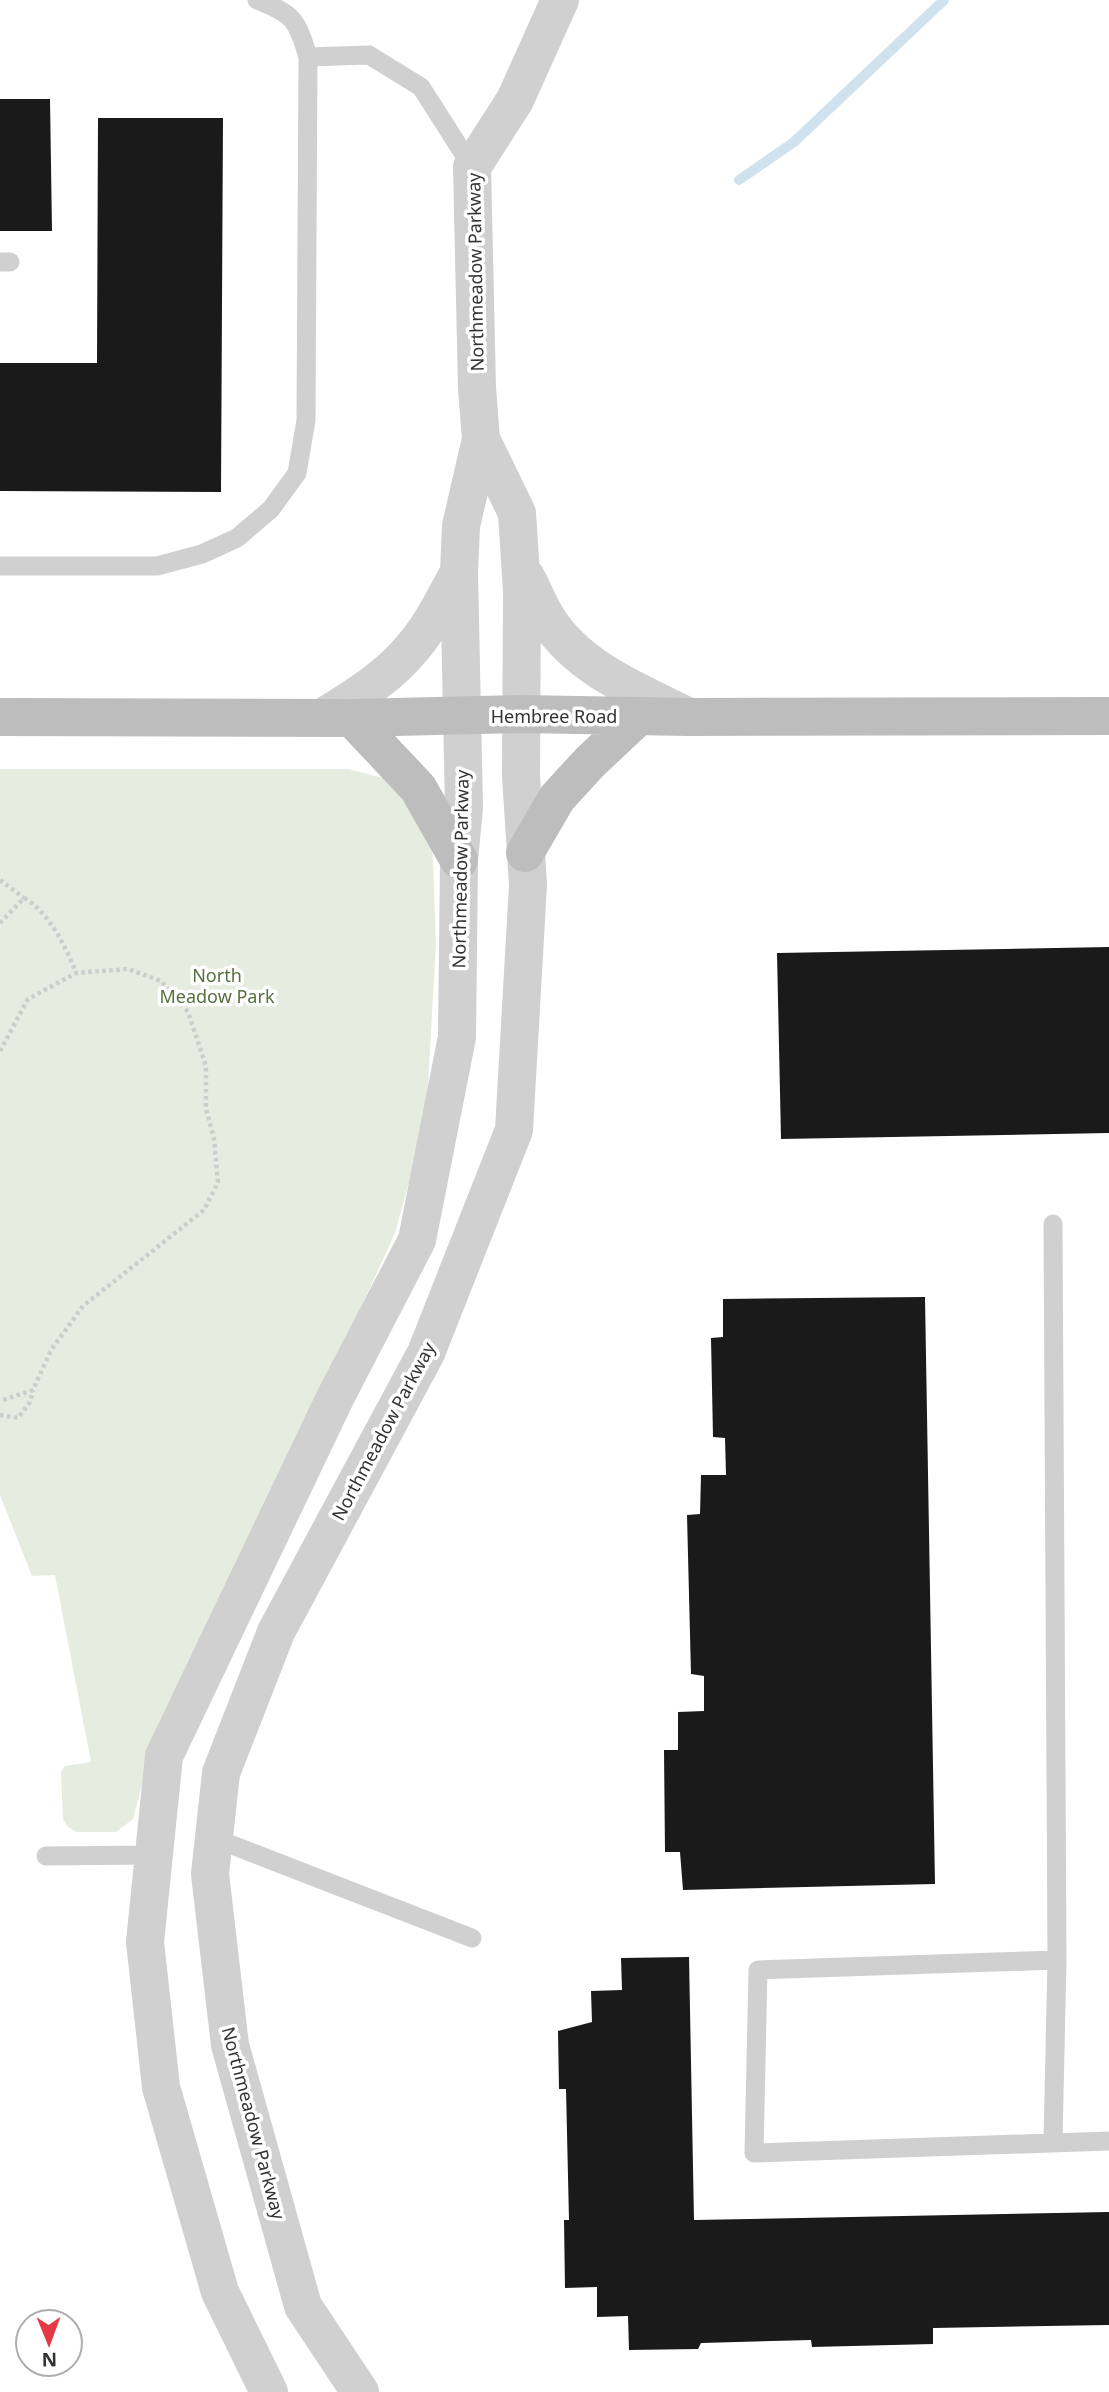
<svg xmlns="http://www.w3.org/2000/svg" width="1109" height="2392" viewBox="0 0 1109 2392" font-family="'Noto Sans',sans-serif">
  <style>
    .green { fill: #e6ecdf }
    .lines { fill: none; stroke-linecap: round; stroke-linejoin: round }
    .stream { stroke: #cfe2ee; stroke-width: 10 }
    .building { fill: #1a1a1a }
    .path { stroke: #cdcdcd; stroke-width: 4.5; stroke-dasharray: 3.5 3.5; stroke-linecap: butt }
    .lane { stroke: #d0d0d0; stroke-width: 19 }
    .street { stroke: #d0d0d0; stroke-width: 38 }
    .secondary { stroke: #bdbdbd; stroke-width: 38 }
    .labels { text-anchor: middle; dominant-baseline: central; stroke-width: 7; stroke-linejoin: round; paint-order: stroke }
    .street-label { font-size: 18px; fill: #333; stroke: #fff }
    .park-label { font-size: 18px; fill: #56703f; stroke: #fff }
  </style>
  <rect width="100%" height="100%" fill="#fff"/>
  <path class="green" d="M0,769h349l37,10 28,21 18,38 4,105 -10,178 -31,112 -79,173 -158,318 -25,95 -17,13h-39l-9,-5 -5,-8 -2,-47 4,-6 26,-4 -36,-187 -23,1 -32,-81z"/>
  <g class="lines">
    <path class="stream" d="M739,180l55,-38 150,-142"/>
  </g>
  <path class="building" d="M0,99h50l2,132h-52z
    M98,118h125l-2,374 -221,-1v-128h97z
    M1109,947v186l-328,6 -4,-186z
    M925,1297l10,587 -252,6 -3,-38h-15l-1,-102h14v-38l26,-1v-35l-13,-2 -4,-159 13,-1 1,-39h25l-1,-37 -12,-1 -2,-99 12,-1v-38z
    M689,1957l5,263 415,-8v113l-176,3v16l-121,3 -1,-7 -110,3 -3,6 -69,1 -1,-34 -31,1v-30l-32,1 -1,-68h5l-3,-131h-7l-1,-58 34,-9 -1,-31 31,-1 -1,-32z"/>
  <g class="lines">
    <path class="path" d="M0,880l24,18
      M0,923l24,-25c25,14 42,49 52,75
      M0,1051l28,-52 48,-26 52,-4 33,12 27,31 18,54v43l8,30 4,43 -14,28 -121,96 -32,44 -18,40 -33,11
      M0,1415l18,3 12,-16 3,-12"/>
    <path class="lane" d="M308,57l61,-2 52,32 51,80
      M0,262h10
      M0,566h157l45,-12 35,-16 34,-29 26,-36 9,-53 2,-363c-11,-38 -15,-43 -51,-57
      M1053,1224l4,736 -4,181
      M214,1838l258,100
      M46,1856l108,-1
      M1057,1960l-299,10 -4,183 355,-12"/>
    <path class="street" d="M526,577c8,14 13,30 22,43 31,49 91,72 141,97
      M322,718c33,-21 66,-40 91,-71 19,-22 32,-50 46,-75
      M269,2392l-49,-100 -59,-205 -16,-145 19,-186 172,-360 81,-156 40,-203 2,-177 5,-52 -5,-236 2,-46 20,-87 -4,-51 -5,-221 43,-67 45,-100
      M360,2392l-57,-86 -73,-261 -20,-171 11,-101 55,-141 150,-279 88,-223 14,-245 -7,-109 1,-185 -5,-78 -36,-74"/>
    <path class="secondary" d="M0,717l352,1 170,-4 167,3 420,-1
      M352,718l66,70 41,72
      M525,853l32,-55 33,-36 49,-46"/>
  </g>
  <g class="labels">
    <g class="street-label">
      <text transform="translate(475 272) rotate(-91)">Northmeadow Parkway</text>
      <text x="554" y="716">Hembree Road</text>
      <text transform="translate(460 869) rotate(-89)">Northmeadow Parkway</text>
      <text transform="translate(383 1431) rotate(-62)">Northmeadow Parkway</text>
      <text transform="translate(254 2123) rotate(75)">Northmeadow Parkway</text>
    </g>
    <g class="park-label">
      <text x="217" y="975">North<tspan x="217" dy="21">Meadow Park</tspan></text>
    </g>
  </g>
  <g transform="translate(49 2343) rotate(179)"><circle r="33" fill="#ffffff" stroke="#adadad" stroke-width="2"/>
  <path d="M0-5L12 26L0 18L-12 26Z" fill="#e63946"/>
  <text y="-10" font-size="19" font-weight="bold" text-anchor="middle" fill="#333333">N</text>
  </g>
</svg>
